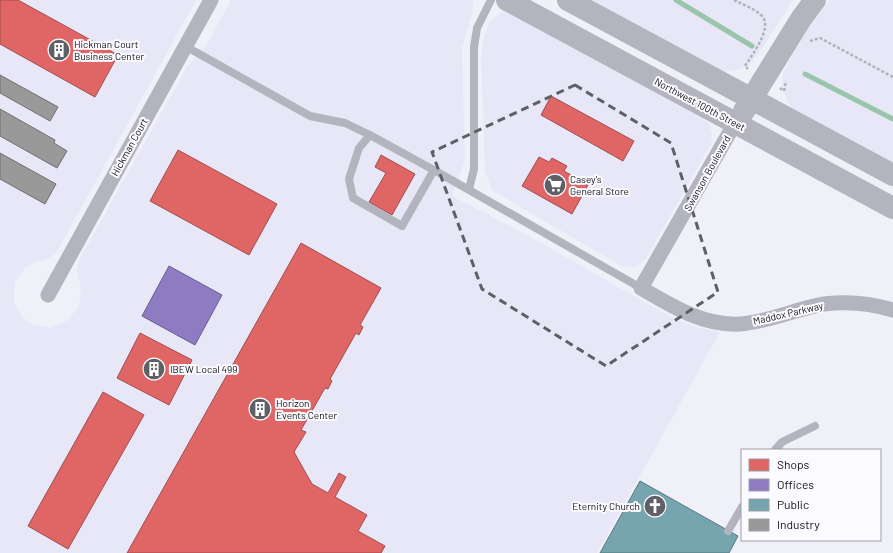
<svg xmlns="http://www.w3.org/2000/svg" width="893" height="553" viewBox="0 0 893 553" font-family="Barlow,sans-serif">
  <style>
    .built { fill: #e7e7f8 }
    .shops { fill: #e06666; stroke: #a24d4e }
    .offices { fill: #8e7cc3; stroke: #685c8f }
    .public { fill: #76a5af; stroke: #587981 }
    .industry { fill: #999; stroke: #707072 }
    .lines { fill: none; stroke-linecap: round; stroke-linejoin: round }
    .stream { stroke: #9ac5ab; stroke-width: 5 }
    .path { stroke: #b2b2b9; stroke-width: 2.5; stroke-dasharray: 3 2; stroke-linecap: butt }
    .lane { stroke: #b4b4be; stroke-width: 8 }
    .street { stroke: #b4b4be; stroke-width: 15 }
    .secondary { stroke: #b4b4be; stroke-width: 22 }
    .marked { fill: none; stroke: #5f6066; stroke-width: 3; stroke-dasharray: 8 5; stroke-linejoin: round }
    .labels { text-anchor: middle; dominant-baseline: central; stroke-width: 4; stroke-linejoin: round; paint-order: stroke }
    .poi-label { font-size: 10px; fill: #111217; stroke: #fbfbff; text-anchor: start }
    .street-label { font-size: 10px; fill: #111217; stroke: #fbfbff }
  </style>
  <rect width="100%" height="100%" fill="#f0f0f9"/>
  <path class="built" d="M0,0h196l-137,248 -4,6 -6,4 -16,5 -8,5 -10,14 -1,21 10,16 8,5 19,4 17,-8 11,-14 2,-17 -4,-16 1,-11 109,-195 19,-21 25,-46h242l-1,13 -10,34 3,114 -13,35 75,39 147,84 24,9 22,4 -123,221h-597z
    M588,0h205l-37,58 -7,7 -12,5 -9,1 -10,-1z
    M830,0h63v165l-95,-51 -8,-8 -5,-10 -3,-12 1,-12 25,-43z
    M504,11l194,104 11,9 3,12 -2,10 -64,112 -9,8 -10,1 -6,-1 -129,-76 -7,-19 -4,-115 2,-16 7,-19z"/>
  <path class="shops" d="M0,0h18l100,55 -23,42 -95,-53z
    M551,96l83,45 -11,20 -82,-46z
    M178,150l99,54 -28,51 -99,-54z
    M381,155l34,19 -23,41 -23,-13 17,-29 -11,-6z
    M539,157l10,5 3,-4 15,8 -3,5 24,14 -16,29 -50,-28z
    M301,243l80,45 -21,37 3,2 -4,8 -3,-2 -26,46 2,2 -4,8 -3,-1 -24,42 5,2 -12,20 18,32 16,9 11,-20 7,4 -11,20 32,18 -9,16 27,15 -4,7h-254z
    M140,333l52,27 -23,45 -52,-27z
    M103,392l41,23 -76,134 -40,-23z"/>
  <path class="offices" d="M169,266l53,29 -27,50 -53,-29z"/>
  <path class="public" d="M640,481l98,55 -9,17h-129z"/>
  <path class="industry" d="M0,75l58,32 -8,14 -50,-28z
    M0,109l55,31 -1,3 13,8 -10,17 -57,-32z
    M0,153l56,31 -11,20 -45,-25z"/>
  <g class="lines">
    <path class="stream" d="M676,0l76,46
      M805,74l88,45"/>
    <path class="path" d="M734,0c9,5 20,8 28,16 11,12 -10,39 -17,50l3,3
      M810,41l10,-3 73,39
      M780,88l4,3 2,-10"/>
    <path class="lane" d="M185,46l125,70 35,7 25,12 71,39 200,114
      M370,135l-11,13 -10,31 4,19 49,28 32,-56
      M469,189l5,-20v-122l3,-19 14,-28
      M775,450l7,-8 33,-16
      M728,531l14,-24"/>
    <path class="street" d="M735,123l-94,165c31,18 62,38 99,36 29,-2 55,-15 84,-20 23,-3 46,-1 69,6
      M48,295l163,-295"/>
    <path class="secondary" d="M507,0l386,208
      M568,0l325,175
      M744,111l57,-92 14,-19"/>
  </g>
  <path class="marked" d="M575,85l96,58 47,149 -112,74 -124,-77 -50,-137z"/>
  <defs>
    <g id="building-disc" transform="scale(1.15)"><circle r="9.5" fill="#5f6066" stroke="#fbfbff"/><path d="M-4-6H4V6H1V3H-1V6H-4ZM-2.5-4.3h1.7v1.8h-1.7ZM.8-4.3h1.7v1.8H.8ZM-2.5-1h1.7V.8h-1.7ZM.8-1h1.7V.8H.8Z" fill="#fff"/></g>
    <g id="supermarket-disc" transform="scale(1.15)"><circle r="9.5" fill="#5f6066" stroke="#fbfbff"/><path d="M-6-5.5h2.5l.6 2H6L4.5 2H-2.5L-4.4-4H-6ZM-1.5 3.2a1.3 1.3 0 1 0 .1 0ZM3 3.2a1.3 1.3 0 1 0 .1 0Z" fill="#fff"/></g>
    <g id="church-disc" transform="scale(1.15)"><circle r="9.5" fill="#5f6066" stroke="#fbfbff"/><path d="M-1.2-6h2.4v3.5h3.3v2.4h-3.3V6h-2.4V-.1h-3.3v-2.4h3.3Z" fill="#fff"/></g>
  </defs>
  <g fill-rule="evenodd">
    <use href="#building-disc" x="59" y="50"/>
    <use href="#supermarket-disc" x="555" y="185"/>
    <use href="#building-disc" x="154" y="369"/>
    <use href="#building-disc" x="260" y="409"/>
    <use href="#church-disc" x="655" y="506"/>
  </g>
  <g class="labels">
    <g class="poi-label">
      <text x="74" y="44">Hickman Court<tspan x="74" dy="12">Business Center</tspan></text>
      <text x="570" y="179">Casey's<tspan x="570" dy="12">General Store</tspan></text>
      <text x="170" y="369">IBEW Local 499</text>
      <text x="276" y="403">Horizon<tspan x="276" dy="12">Events Center</tspan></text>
      <text x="640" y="506" text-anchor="end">Eternity Church</text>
    </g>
    <g class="street-label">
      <text transform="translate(700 104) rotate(28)">Northwest 100th Street</text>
      <text transform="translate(129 147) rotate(-61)">Hickman Court</text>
      <text transform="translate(707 173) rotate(-61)">Swanson Boulevard</text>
      <text transform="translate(788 313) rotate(-13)">Maddox Parkway</text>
    </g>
  </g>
  <rect x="741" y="449" width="140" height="92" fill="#fbfbff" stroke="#9d9ea2"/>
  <rect x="749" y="459" width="20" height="12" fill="#e06666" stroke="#9d9ea2"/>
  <text x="777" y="469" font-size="12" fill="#111217">Shops</text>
  <rect x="749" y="479" width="20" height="12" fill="#8e7cc3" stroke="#9d9ea2"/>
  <text x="777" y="489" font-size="12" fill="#111217">Offices</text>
  <rect x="749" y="499" width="20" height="12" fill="#76a5af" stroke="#9d9ea2"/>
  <text x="777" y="509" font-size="12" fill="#111217">Public</text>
  <rect x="749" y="519" width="20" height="12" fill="#999999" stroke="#9d9ea2"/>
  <text x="777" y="529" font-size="12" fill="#111217">Industry</text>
</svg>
